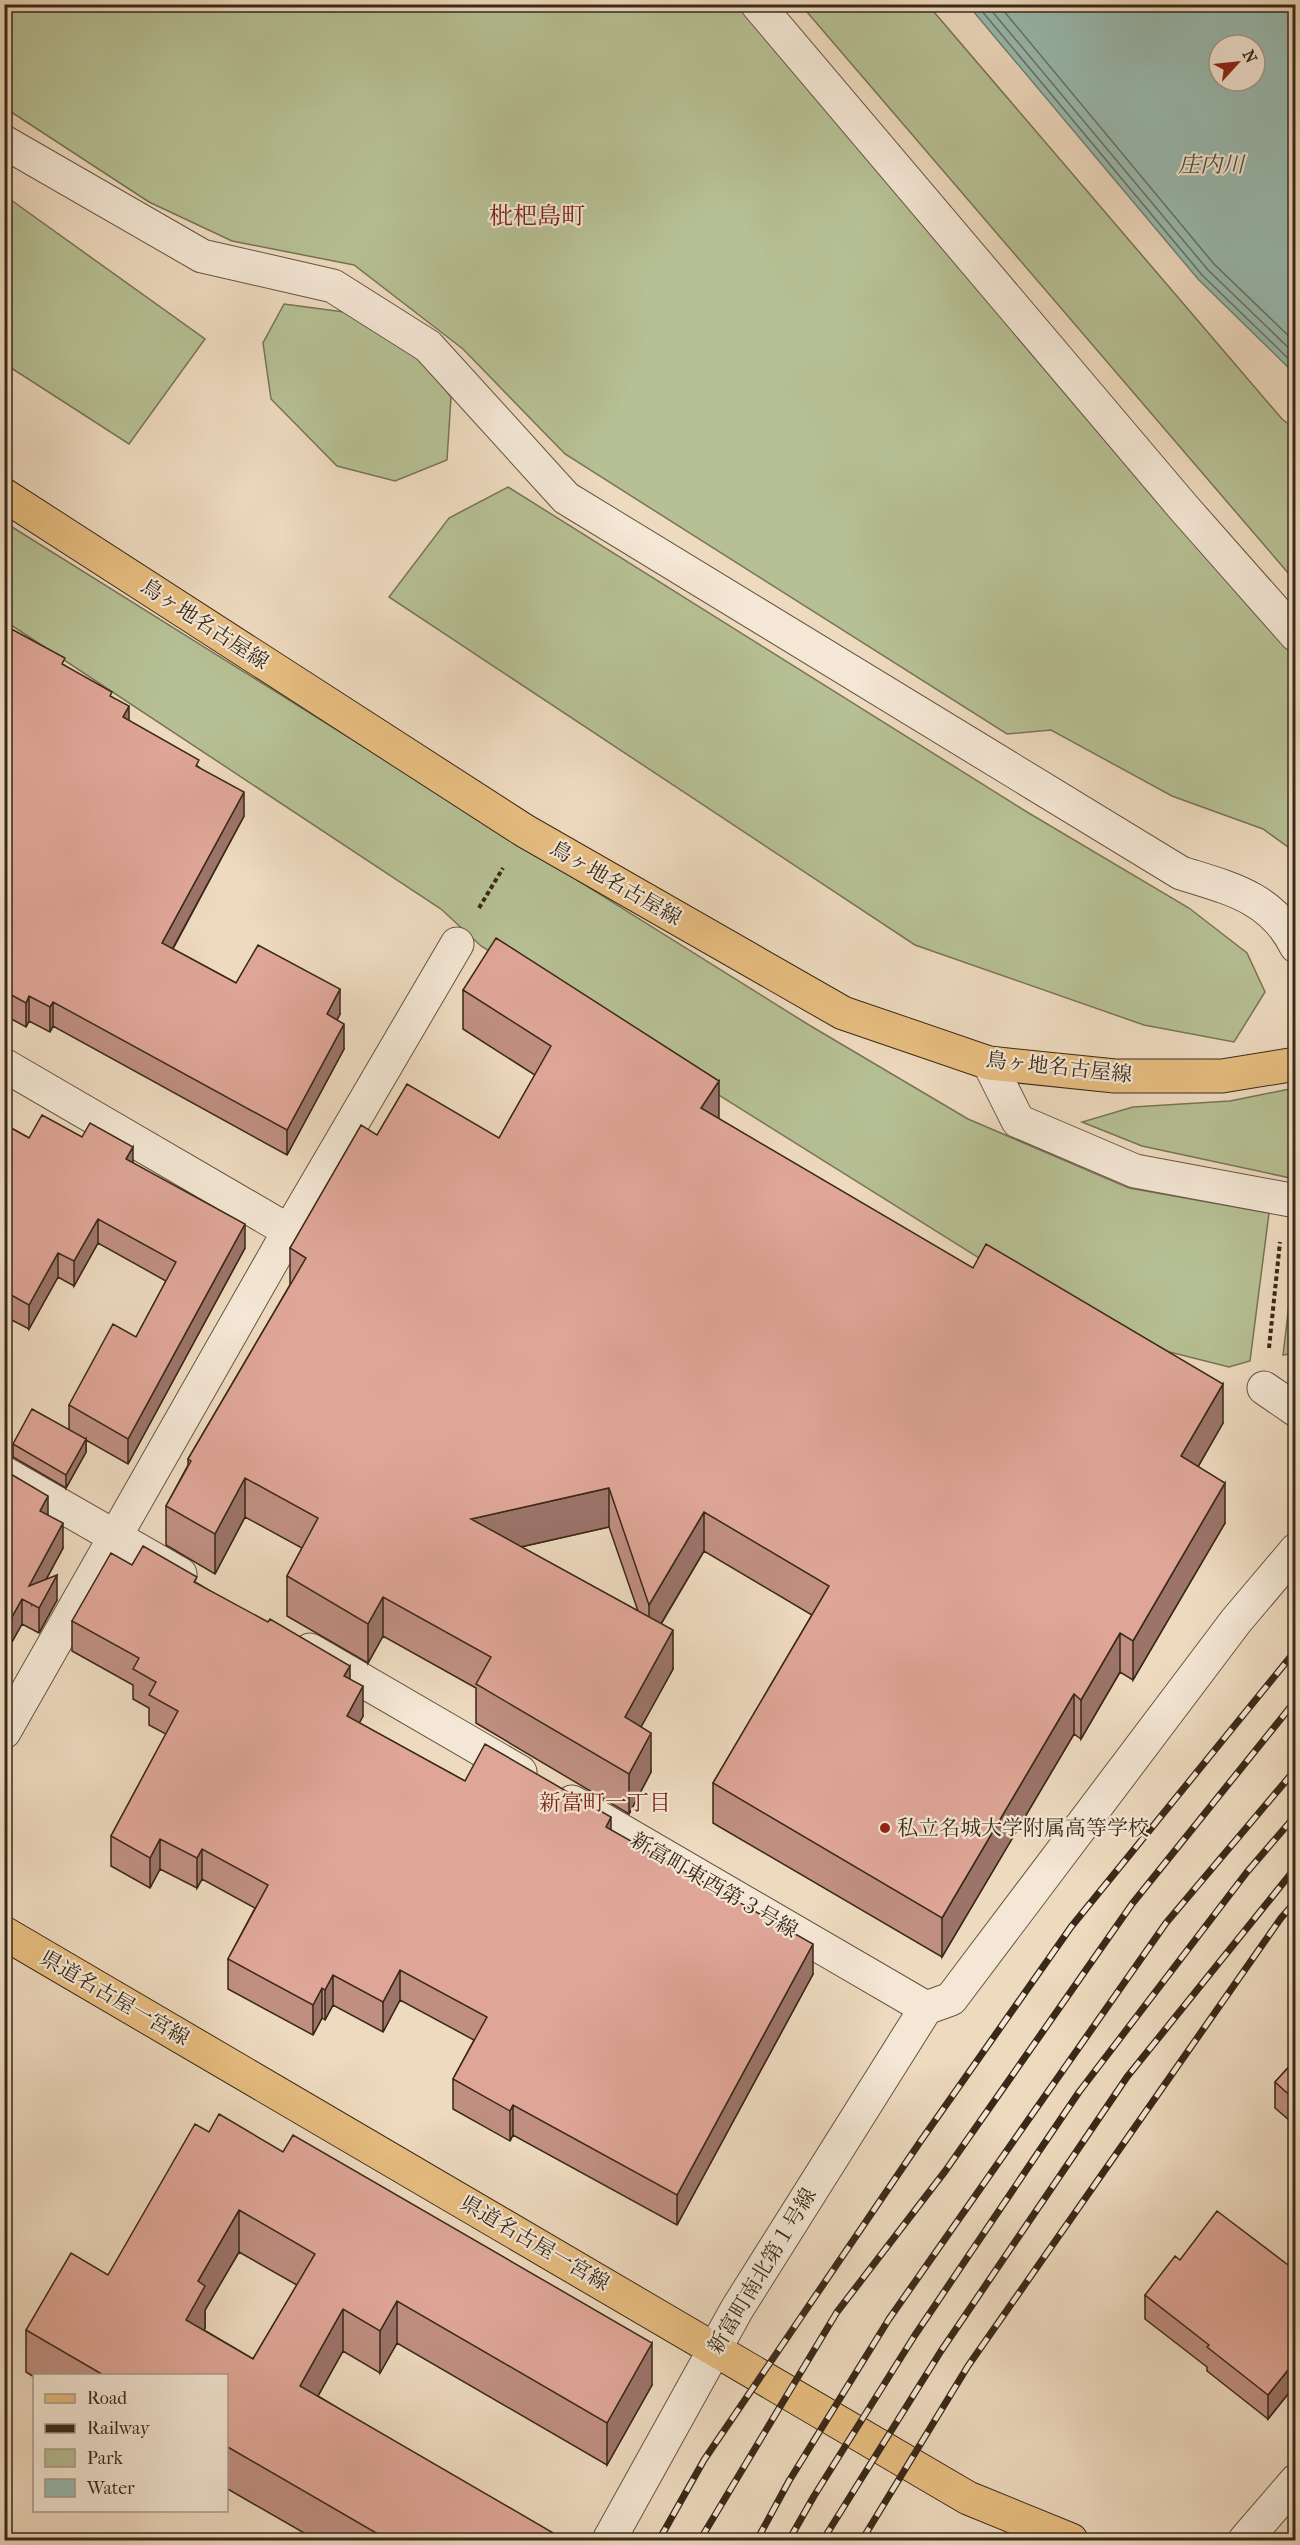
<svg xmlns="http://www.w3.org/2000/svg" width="1300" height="2545" viewBox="0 0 1300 2545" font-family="'IM FELL French Canon','Noto Serif JP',serif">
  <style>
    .green { fill: #b6c094; stroke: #787456; stroke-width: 1.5 }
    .water { fill: #99bbb1; stroke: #738174; stroke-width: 1.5; fill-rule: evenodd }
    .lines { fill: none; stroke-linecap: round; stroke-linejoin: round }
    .shore { stroke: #697264; stroke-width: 1.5 }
    .minor-casing { stroke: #665542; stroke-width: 35 }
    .major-casing { stroke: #392918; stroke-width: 35 }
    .path { stroke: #392918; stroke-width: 4; stroke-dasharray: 4.5 3; stroke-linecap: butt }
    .minor { stroke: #f4e7d5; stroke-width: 33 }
    .major { stroke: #e7bd80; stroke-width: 33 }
    .rail-casing { stroke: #392918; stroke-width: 7 }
    .rail { stroke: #f4e7d5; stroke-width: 4.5; stroke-dasharray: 14; stroke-linecap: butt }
    .wall { fill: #c08f82; stroke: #392918; stroke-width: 1.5; fill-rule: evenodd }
    .shaded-wall { fill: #9c746a; stroke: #392918; stroke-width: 1.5 }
    .building { fill: #dfa697; stroke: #392918; stroke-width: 1.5; fill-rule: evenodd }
    .poi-dot { fill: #8f2418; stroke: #f4e7d5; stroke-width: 2 }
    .labels { text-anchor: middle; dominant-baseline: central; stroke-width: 4.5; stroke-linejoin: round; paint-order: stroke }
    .street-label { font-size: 21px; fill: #392918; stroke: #f4e7d5 }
    .poi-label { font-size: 21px; fill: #392918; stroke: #f4e7d5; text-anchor: start }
    .water-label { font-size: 22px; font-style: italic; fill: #514e3e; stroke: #f4e7d5 }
    .neighbourhood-label { font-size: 22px; fill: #7a1f14; stroke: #f4e7d5 }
    .quarter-label { font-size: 24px; fill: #7a1f14; stroke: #f4e7d5 }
  </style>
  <rect width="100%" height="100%" fill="#eedabf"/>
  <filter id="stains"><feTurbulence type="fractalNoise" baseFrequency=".00333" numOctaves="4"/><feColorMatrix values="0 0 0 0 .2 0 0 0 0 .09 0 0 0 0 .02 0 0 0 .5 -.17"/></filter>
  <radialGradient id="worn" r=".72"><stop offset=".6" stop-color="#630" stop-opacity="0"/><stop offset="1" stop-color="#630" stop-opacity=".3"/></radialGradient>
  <path class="green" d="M4,5h740l551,644v203l-32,-23 -91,-33 -121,-66 -44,4 -442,-280 -102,-105 -109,-84 -122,-24 -83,-39 -144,-94z
    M801,5h127l354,414 13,10v152z
    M4,195l201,144 -76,105 -124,-80z
    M284,304l75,10 55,34 37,49 -4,63 -52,21 -58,-15 -66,-67 -8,-56z
    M508,487l519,325 162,96 58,45 18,39 -31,50 -90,-17 -229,-80 -526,-348 60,-79z
    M4,522l805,503 159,94 161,69 140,25 -19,148 -21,6 -127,-32 -621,-389 -40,-37 -436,-288z
    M1295,1088v91l-153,-33 -60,-24 51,-15 97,-6z
    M1295,1254v99l-12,2z"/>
  <path class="water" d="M968,5h327v369l-97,-95zM1219,45h36v36h-36z"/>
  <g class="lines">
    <path class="shore" d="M976,4l226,271 94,91
      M986,4l222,266 88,85
      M998,4l216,260 82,79"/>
    <g class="minor-casing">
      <path id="minor" d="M757,4l426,503 113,128
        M4,142l198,114 131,30 95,60 138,152 615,375c48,15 91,24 115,73
        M989,1063l29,58 117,50 161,30
        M4,1065l285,166
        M1264,1388l32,22
        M4,1473l176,101
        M310,1650l210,122
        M4,1732l285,-501 168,-287
        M572,1802l354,206
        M926,2008l25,-9 285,-378 60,-71
        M609,2540l128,-231 189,-301
        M1245,2540l51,-59"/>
    </g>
    <g class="major-casing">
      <path id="major" d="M4,495l521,336 318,182 146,50 126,13h107l74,-12
        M4,1933l964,565 103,42"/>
    </g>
    <path class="path" d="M479,908l24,-40
      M1269,1348l11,-106"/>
    <use href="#minor" class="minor"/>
    <use href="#major" class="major"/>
    <g class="rail-casing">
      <path id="rail" d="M659,2540l45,-80 216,-318 151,-215 225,-277
        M700,2540l137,-228 109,-142 186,-266 164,-204
        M757,2540l32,-59 100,-162 277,-396 130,-154
        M789,2540l25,-44 101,-161 164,-243 168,-220 49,-57
        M823,2540l118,-189 186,-274 169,-210
        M862,2540l106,-174 313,-448 15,-17"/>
    </g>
    <use href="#rail" class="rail"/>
  </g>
  <path class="wall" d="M4,625l108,72 17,24 70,46 45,49 -71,133 63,34 104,31 -3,6 7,29 -57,106 -234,-129 -3,6 -21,-11 -3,6 -22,-12z
    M463,990l256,129 504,304 -25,44 27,56 -92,157 -13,-8 -39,67 -7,-5 -132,223 -229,-134v-40l99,-168 -108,-64 -43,73 12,45 -32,58 10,45 -22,42 -153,-91v-35l-93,-52 -15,27 -81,-47v-40l15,-28 -57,-31 -30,57 -49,-29v-39l22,-41v-6l102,-174v-37l87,-113 122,3 36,-63 -72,-46zM609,1527l29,84 -117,-64z
    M4,1124l25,14 53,-1 51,26 112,85 -117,216 -42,-24v12l-20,36 -53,-31v-13l56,-15v-24l67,-68 30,-56 -68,-38 -24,43 -16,-9 -29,52 -25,-13z
    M48,1515l15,33 -17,32 11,20 -18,33 -17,-9 -18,32z
    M132,1565l65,18 153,96 13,37 -4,7 106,58 146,49 202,144 -136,251 -164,-90 -3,6 -57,-32v-30l21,-39 -74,-40 -17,32 -50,-27 -8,15 -3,-2 -9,17 -85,-46v-30l27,-51 -53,-29 -5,9 -37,-19 -10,19 -39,-22v-30l55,-102 -17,-9v-17l-16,-9v-14l-61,-34v-30z
    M1296,2059v67l-21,-18v-26z
    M209,2132l443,253 -45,80 -210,-122 -17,30 -37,-22 -25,45 237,145h-237l-92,-53v-112h-192v1l-8,-5v-42l82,-55zM239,2252l58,33 -44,74 -49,-29 1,-2v-18z
    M1180,2260l116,11v113l-28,35 -61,-48v-4l-62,-48v-24z
    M1296,2518v23h-7v-16z"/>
  <path class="shaded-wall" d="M129,706v24l-6,-13z
    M244,792v24l-82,152v-25z
    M340,989v25l-13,25v-25z
    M29,996v25l-3,6v-24z
    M53,1002v24l-3,6v-25z
    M344,1024v25l-57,106v-25z
    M719,1081v39l-18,-12z
    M133,1147v24l-7,-12z
    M98,1219v24l-24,43v-25z
    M245,1224v24l-117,216v-25z
    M58,1253v24l-29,52v-24z
    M1223,1384v39l-42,73v-40z
    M86,1439v13l-20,36v-13z
    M245,1478v39l-30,57v-40z
    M1225,1483v40l-92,157v-39z
    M609,1488v39l-138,31v-39z
    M48,1496v24l-8,-9z
    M704,1512v39l-55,93v-39z
    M63,1523v25l-31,57 -3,-19z
    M57,1575v25l-18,33v-25z
    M383,1597v39l-15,27v-39z
    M22,1599v25l-18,32v-25z
    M673,1630v39l-48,87v-39z
    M1120,1633v39l-39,67v-39z
    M350,1666v29l-6,-19z
    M363,1686v30l-16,30v-30z
    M1074,1694v40l-132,223v-39z
    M651,1733v39l-22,42v-40z
    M611,1817v30l-5,-20z
    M160,1839v30l-10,19v-30z
    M202,1849v30l-5,9v-30z
    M813,1944v30l-136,251v-30z
    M400,1970v30l-17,32v-30z
    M333,1975v30l-8,15v-30z
    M322,1988v30l-9,17v-30z
    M513,2105v30l-3,6v-30z
    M239,2210v42l-34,58v18l-19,34v-42l12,-39z
    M397,2301v42l-17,30v-42z
    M343,2309v42l-43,77v-42z
    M652,2343v42l-45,80v-42z
    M1296,2360v24l-28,35v-24z"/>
  <path class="building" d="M4,625l61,33 -3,6 50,28 -2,4 19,10 -6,11 76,43 -3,6 48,26 -82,151 74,40 22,-38 82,44 -13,25 17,10 -57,106 -234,-128 -3,5 -21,-11 -3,7 -22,-12z
    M496,938l223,143 -18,27 272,160 13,-24 237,140 -42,72 44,27 -92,158 -13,-8 -39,67 -7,-6 -132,224 -229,-135 116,-197 -125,-74 -55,93 -40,-117 -138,31 202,111 -48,87 26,16 -22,41 -153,-90 15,-27 -108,-60 -15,27 -81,-48 31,-58 -73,-40 -30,56 -49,-28 25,-45 -3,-2 118,-201 -16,-10 71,-123 16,10 30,-51 92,54 52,-92 -88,-56z
    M42,1115l40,22 8,-14 43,24 -7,12 119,65 -117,215 -59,-34 44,-81 23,13 40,-75 -78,-43 -24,42 -16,-8 -29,52 -25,-14v-167l25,14z
    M32,1409l54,30 -20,36 -53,-31z
    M4,1470l44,26 -8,15 23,12 -34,63 28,-11 -18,33 -17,-9 -18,32z
    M143,1546l54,31 -3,5 74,40 2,-3 80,47 -6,10 19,10 -16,30 118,65 20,-37 126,73 -5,10 207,117 -136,251 -164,-90 -3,6 -57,-32 34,-62 -87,-47 -17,32 -50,-27 -8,15 -3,-2 -9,17 -85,-46 40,-74 -66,-36 -5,9 -37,-19 -10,19 -39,-22 67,-125 -29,-16 7,-13 -23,-13 6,-11 -67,-37 39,-68 21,12z
    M1296,2059v42l-21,-19z
    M219,2114l64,38 10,-17 359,208 -45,80 -210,-122 -17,30 -37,-22 -43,77 255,148 -4,7h-161l-164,-95v-70h-121l-79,-46 45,-77 37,22 87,-151 14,8zM239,2210l76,44 -62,105 -67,-39 19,-34 -7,-5z
    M1217,2211l79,60v89l-28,35 -61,-48 2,-2 -64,-50 30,-39 5,4z
    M1296,2518v12l-7,-5z"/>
  <circle class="poi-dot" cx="885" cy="1828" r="6"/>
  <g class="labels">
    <g class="street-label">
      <text transform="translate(205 624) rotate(33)">鳥ヶ地名古屋線</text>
      <text transform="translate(616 883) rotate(30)">鳥ヶ地名古屋線</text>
      <text transform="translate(1059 1067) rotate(6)">鳥ヶ地名古屋線</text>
      <text transform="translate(714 1885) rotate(30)">新富町東西第３号線</text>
      <text transform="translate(115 1998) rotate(30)">県道名古屋一宮線</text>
      <text transform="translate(535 2243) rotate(30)">県道名古屋一宮線</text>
      <text transform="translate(762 2271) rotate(-59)">新富町南北第１号線</text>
    </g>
    <g class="poi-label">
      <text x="897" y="1828">私立名城大学附属高等学校</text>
    </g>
    <g class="water-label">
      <text x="1211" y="165">庄内川</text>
    </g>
    <g class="neighbourhood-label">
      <text x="605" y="1803">新富町一丁目</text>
    </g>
    <g class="quarter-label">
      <text x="537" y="216">枇杷島町</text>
    </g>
  </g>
  <rect width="1300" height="2545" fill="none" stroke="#eedabf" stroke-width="24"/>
  <rect x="6" y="6" width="1288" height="2533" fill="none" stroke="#392918" stroke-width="3"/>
  <rect x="12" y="12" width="1276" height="2521" fill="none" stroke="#392918" stroke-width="1.5"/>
  <rect x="33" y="2374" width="195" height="138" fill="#f4e7d5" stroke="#a99b89" stroke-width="1.5"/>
  <rect x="45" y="2394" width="30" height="9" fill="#e7bd80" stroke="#a99b89" stroke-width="1.5"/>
  <text x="87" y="2404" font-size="18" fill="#392918">Road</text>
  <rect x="45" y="2424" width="30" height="9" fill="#392918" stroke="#a99b89" stroke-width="1.5"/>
  <text x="87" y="2434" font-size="18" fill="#392918">Railway</text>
  <rect x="45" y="2449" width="30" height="18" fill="#b6c094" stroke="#a99b89" stroke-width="1.5"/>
  <text x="87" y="2464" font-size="18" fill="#392918">Park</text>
  <rect x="45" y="2479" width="30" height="18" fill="#99bbb1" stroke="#a99b89" stroke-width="1.5"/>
  <text x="87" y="2494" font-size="18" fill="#392918">Water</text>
  <g transform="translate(1237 63) rotate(63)"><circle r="28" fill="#f4e7d5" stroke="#a99b89" stroke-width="1.5"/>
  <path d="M0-4.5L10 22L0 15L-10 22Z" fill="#8f2418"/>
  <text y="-9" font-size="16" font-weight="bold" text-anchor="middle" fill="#392918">N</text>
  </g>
  <rect width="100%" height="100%" filter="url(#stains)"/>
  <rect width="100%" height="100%" fill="url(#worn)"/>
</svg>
